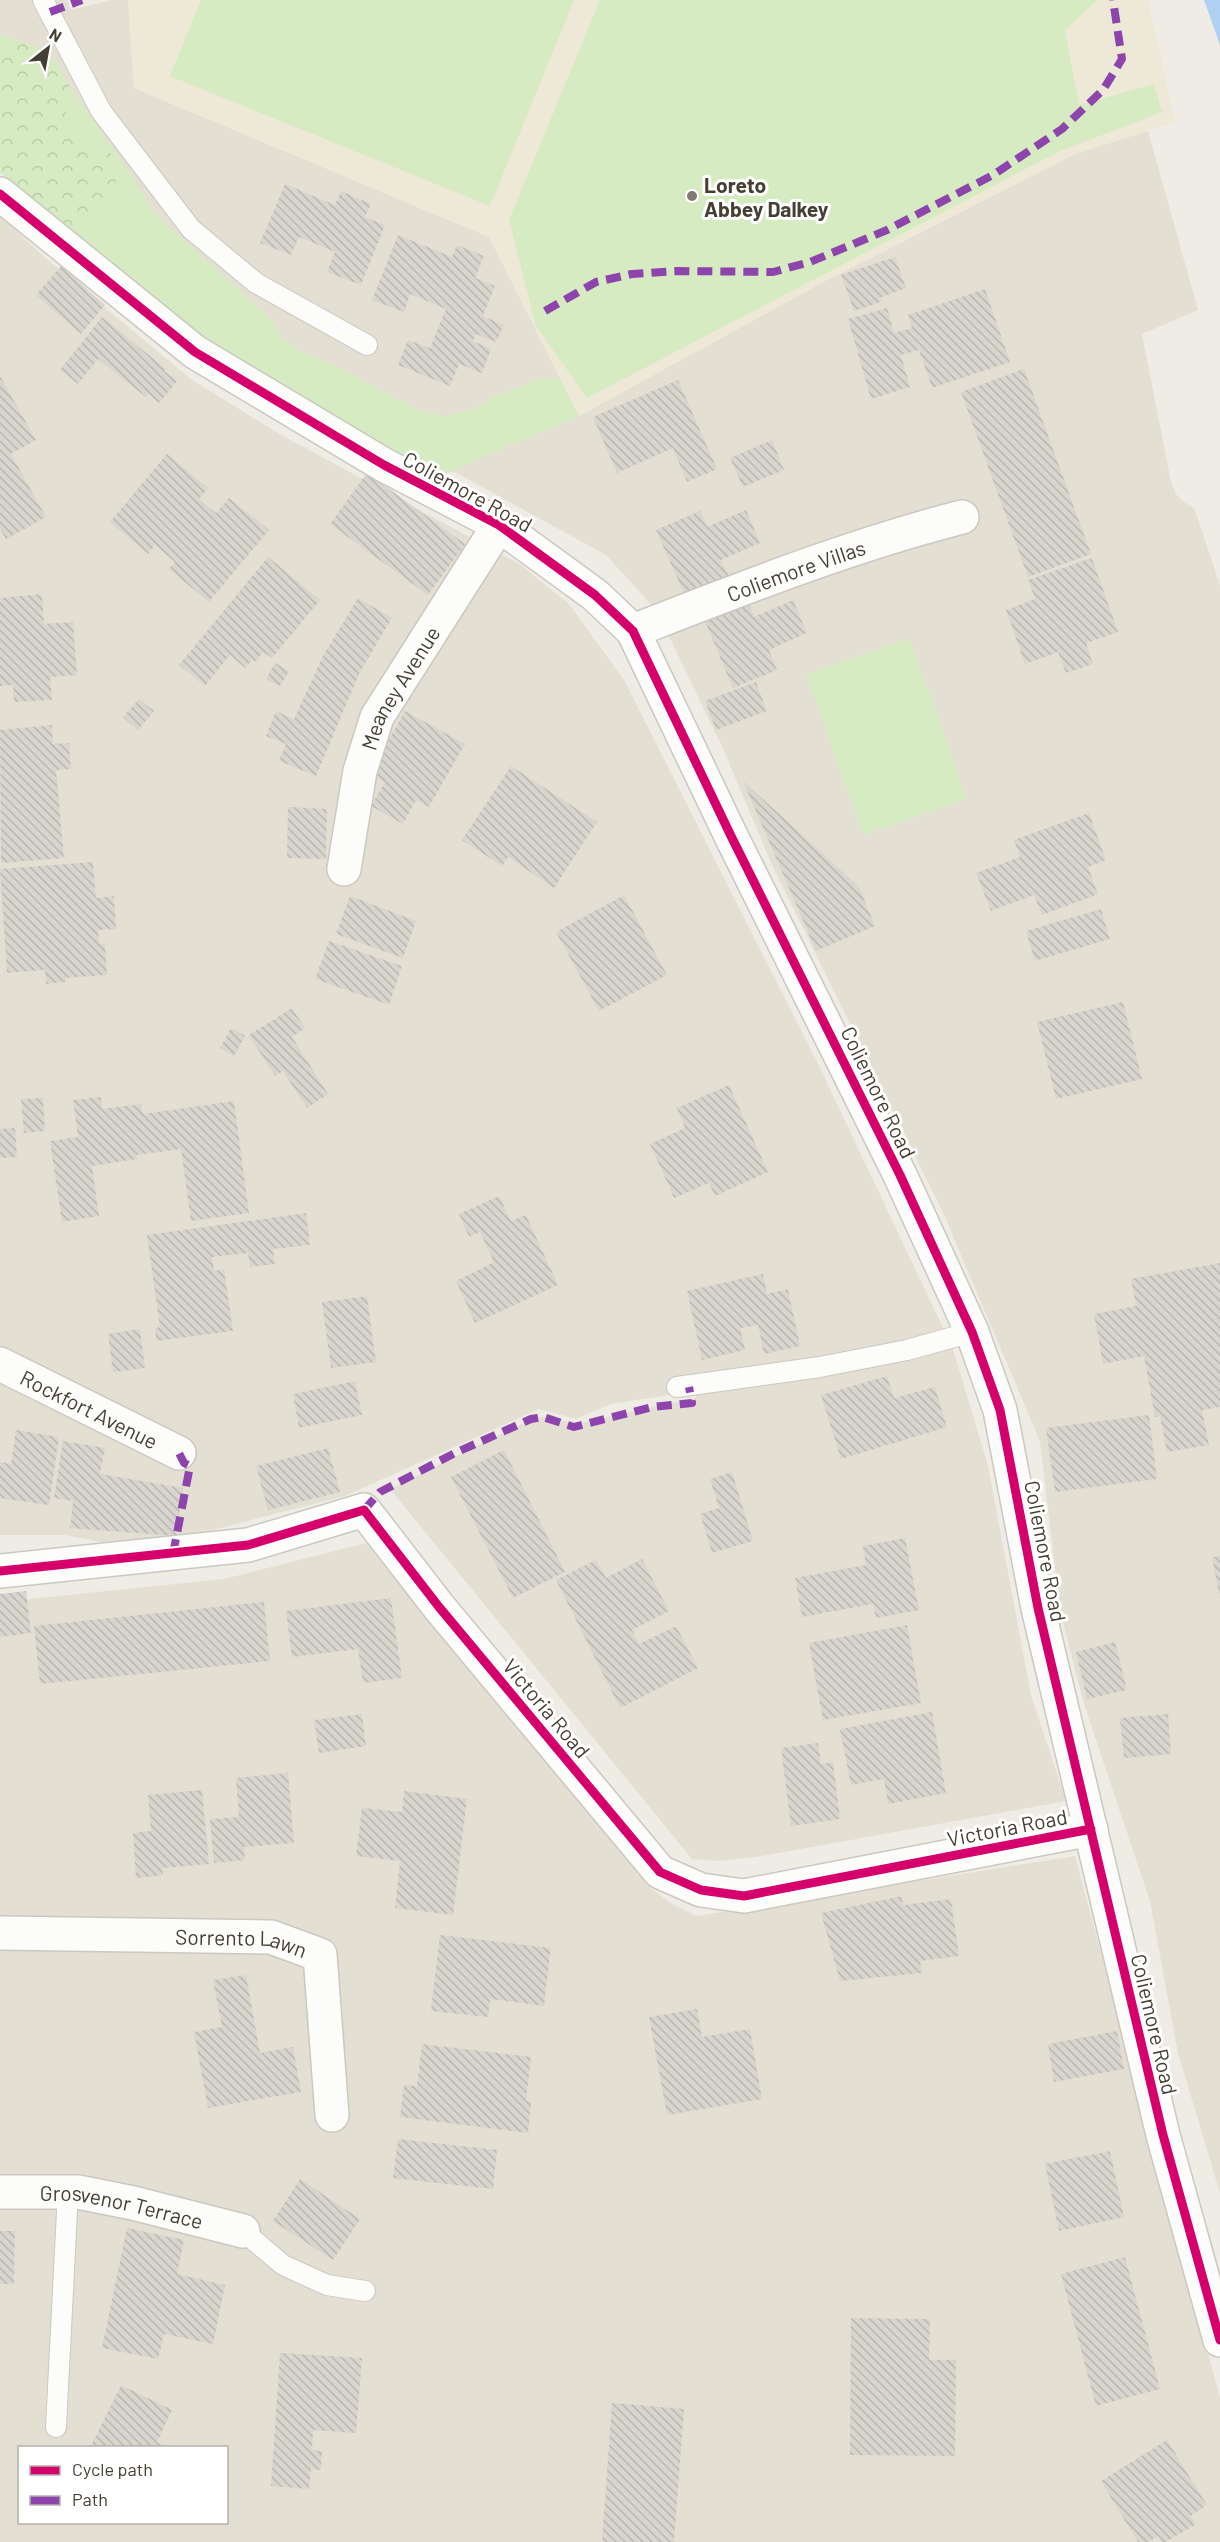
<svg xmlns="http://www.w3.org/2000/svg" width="1220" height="2542" viewBox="0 0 1220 2542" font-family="Barlow,sans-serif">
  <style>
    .residential { fill: #e3dfd2; fill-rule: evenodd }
    .education { fill: #ede9d6 }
    .grass { fill: #d6ebc2 }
    .forest { fill: url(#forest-crowns) }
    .water { fill: #b0d0f1 }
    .building { fill: url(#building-back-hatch) }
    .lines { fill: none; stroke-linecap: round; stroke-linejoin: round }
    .service-casing { stroke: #cac8c1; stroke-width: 22 }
    .minor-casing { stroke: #cac8c1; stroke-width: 36 }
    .tertiary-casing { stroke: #cac8c1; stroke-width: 36 }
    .service { stroke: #fcfcfb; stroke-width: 20 }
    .minor { stroke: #fcfcfb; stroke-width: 33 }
    .tertiary { stroke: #fcfcfb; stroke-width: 33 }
    .quiet { stroke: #8e44ad; stroke-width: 8; stroke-dasharray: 15 8; stroke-linecap: butt }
    .cycleway-casing { stroke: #fff; stroke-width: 13 }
    .cycleway { stroke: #d6006c; stroke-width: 9 }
    .poi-dot { fill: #807c71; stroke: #fff; stroke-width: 2 }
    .labels { text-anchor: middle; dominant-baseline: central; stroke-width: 6; stroke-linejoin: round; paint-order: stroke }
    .poi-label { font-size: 21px; font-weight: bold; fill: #443f32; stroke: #fff; text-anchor: start }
    .street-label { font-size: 21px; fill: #443f32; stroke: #fff }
  </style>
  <defs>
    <pattern id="forest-crowns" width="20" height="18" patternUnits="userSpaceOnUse" patternTransform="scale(1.5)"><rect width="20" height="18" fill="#d6ebc2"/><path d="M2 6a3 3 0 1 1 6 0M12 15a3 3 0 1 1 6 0" fill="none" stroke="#b9cba7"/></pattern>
    <pattern id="building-back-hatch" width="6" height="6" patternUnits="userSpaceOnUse" patternTransform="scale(1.5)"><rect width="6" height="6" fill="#d7d5ce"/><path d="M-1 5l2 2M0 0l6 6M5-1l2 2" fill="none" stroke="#bab8b1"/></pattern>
  </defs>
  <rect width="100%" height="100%" fill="#eeece5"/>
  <path class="residential" d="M0,0h67l4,10 41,-10h16l6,88 355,149 90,179 248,-136 248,-126 73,-23 50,179 -56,24 29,148 5,12 9,9 9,5 26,77v1608l-42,-140 -28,-152 -67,-200 -23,-91 -20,-169 -96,-226 -172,-350 -48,-114 -56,-117 -18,-31 -44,-48 -153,-84 -11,4 -352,-229 -90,-74z
    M0,216l41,38 151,126 91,56 238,129 48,39 55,76 196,388 133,281 35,117 43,229 35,106 -310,56 -36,4 -28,-2 -302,-370 146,-72h12l27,7 121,-26v-7l-86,13 -34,15 -37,-10 -194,87 -160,41 -63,9 -57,-11h-65z
    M366,1543l283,344 23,17 25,12 378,-60 145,542v144h-1220v-940l224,-23zM20,2448h206v74h-206z"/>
  <path class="education" d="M128,0h1020l27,122 -100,32 -248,126 -248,136 -90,-179 -355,-149z"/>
  <path class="grass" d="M201,0h373l-84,206 -320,-130z
    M600,0h497l-32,30 14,75 75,-21 8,28 -104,40 -471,246 -51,-72 -27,-106z
    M69,86l53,76 33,52 116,105 9,16 22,17 34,14 84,45 27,5 25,-6 24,-14 43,-17h21l19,37 -137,59 -103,-51 -132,-81 -142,-117 26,-4 10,-74c-16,-4 -27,-9 -38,-23l5,-22z
    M910,638l57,161 -104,36 -57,-161z"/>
  <path class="forest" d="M0,35l43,14 12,11 14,26 -1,17 -5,22c14,18 32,20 51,30l3,42 -26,25 -26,4 -65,-54z"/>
  <path class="water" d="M1204,0h16v45z"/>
  <path class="building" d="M285,184l50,21 6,-14 30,13 -6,13 20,8 -24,60 -34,-13 8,-20 -36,-15 -8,18 -31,-12z
    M398,235l54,22 5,-12 27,11 -9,22 20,8 -12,30 21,9 -8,17 -20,-8 -3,7 18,8 -9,24 -23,-9 -9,22 -52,-21 10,-25 22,8 16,-39 -36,-15 -6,18 -32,-12z
    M895,257l11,31 -27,10 2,4 -27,9 -13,-36z
    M61,266l44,39 -24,29 -45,-39z
    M985,289l25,73 -78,26 -13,-38 -18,5 9,32 -39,12 -23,-80 39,-11 7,25 18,-5 -4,-13z
    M102,317l64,52 -2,2 13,10 -18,22 -11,-9 -2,3 -48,-38 -20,25 -18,-14z
    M1024,369l67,185 -63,23 -67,-185z
    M0,376l36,64 -25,14 35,63 -40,22 -6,-10z
    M678,380l39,89 -30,13 -14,-34 -56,25 -24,-56z
    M772,440l12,30 -41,17 -13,-29z
    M167,454l41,34 -9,11 17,14 13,-15 40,32 -60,72 -40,-33 6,-7 -20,-17 -7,9 -38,-32z
    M367,473l98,71 -37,51 -98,-71z
    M746,510l14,33 -39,17 9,19 -44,19 -30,-68 44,-19 7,16z
    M268,557l52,43 -48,58 -9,-6 -8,10 -3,-2 -7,8 -15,-13 -25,31 -26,-21z
    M1092,558l26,74 -32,11 7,21 -27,9 -8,-21 -33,12 -19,-54 29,-11 -7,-19z
    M42,594l2,30 29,-2 4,53 -27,2 2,23 -38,2 -1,-17 -13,1v-88z
    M358,598l34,20 -32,54 -44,104 -37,-15 7,-17 -20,-8 10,-25 18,8 29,-63z
    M793,600l14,33 -38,17 8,20 -44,18 -29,-69 44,-18 6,16z
    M275,663l14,8 -9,15 -14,-7z
    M756,682l11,29 -51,19 -11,-29z
    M139,699l15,12 -16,19 -15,-13z
    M405,711l60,33 -36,63 -13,-7 -13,24 -32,-18 14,-24 -15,-9z
    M52,725l1,19 16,-1 2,26 -15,1 8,88 -63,5 -1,-133z
    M511,766l86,56 -43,66 -46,-31 -6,9 -40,-26z
    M743,781l116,106 16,39 -59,25z
    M288,807l39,2 -1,50 -39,-1z
    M1089,813l17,47 -18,7 10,27 -56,21 -8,-20 -43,16 -15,-38 44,-16 -6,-17z
    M93,862l3,36 18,-2 2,33 -18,1 1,14h6l2,31 -42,3 1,4 -20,2 -1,-14 -38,3 -7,-104z
    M624,895l43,80 -68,36 -43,-79z
    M350,896l66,25 -13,37 -67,-24z
    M1101,909l9,30 -75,22 -9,-30z
    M329,941l73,25 -13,39 -74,-26z
    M1123,1002l19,77 -86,20 -19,-77z
    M292,1008l13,20 -13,9 36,57 -21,14 -24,-37 -8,5 -26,-41z
    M231,1028l14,8 -11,20 -14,-8z
    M729,1085l39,87 -53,24 -6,-13 -35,15 -24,-54 35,-16 -8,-20z
    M101,1097l1,12 39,-5 2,10 91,-13 15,112 -58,8 -10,-72 -45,6 1,4 -45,7 7,50 -37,6 -12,-81 28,-4 -5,-37z
    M43,1098l2,33 -21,2 -3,-34z
    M15,1128l2,29 -17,1v-29z
    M499,1196l12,25 15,-6 32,70 -83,38 -19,-42 38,-19 -14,-30 -11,5 -10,-23z
    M306,1213l4,32 -37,4 2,15 -25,3 -2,-14 -36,4 2,14 10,-2 9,62 -77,10 -1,-13 5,-1 -13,-92z
    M1220,1263v144l-18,3 7,35 -42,7 -7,-36 -5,1 -11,-61 -41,8 -9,-50 42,-8 -5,-27z
    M763,1274l4,20 21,-5 12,57 -36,8 -6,-29 -18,3 5,22 -43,10 -15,-69z
    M367,1296l9,66 -45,6 -9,-66z
    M140,1329l5,39 -32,4 -5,-38z
    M887,1376l7,22 41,-11 12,40 -106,32 -20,-64z
    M355,1381l7,34 -63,13 -6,-34z
    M1149,1415l8,64 -102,13 -9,-64z
    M16,1430l43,7 -10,68 -49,-7v-36l11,2z
    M63,1441l42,7 -5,26 83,14 -7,48 -106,-8 3,-27 -19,-3z
    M328,1448l12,44 -72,18 -12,-44z
    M504,1450l61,122 -52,26 -62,-121z
    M732,1472l21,69 -41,12 -12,-39 19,-6 -9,-29z
    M905,1538l14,72 -43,8 -3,-14 -71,13 -7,-39 71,-13 -3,-19z
    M1220,1556v38h-1l-7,-37z
    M642,1559l27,52 -37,19 7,14 37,-18 22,42 -78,40 -64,-128 40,-20 10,18z
    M26,1591l5,42 -31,4v-43z
    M391,1598l11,80 -39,5 -5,-34 -66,8 -6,-46z
    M264,1602l6,59 -230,23 -6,-58z
    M907,1625l14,78 -98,17 -14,-77z
    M1115,1642l12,48 -40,9 -11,-47z
    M932,1712l14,81 -58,11 -4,-25 -33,6 -11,-56z
    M362,1714l4,32 -47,7 -5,-33z
    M1168,1714l3,40 -47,4 -4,-40z
    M818,1743l3,21 12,-2 7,57 -49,7 -10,-78z
    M288,1773l6,70 -50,4 1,13 -31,3 -4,-44 29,-2 -3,-39z
    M202,1790l7,74 -47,4 1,7 -27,3 -3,-45 18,-2 -3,-36z
    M404,1791l63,8 -14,116 -58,-7 5,-47 -44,-5 6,-48 40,4z
    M902,1896l1,9 48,-6 8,57 -39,5 2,12 -82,8 -19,-68z
    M440,1935l111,13 -7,58 -54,-7 -2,18 -57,-6z
    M246,1975l14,78 33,-6 8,45 -93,16 -14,-76 28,-5 -9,-47z
    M697,2009l5,28 48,-8 12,70 -95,16 -18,-98z
    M1117,2031l7,38 -70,13 -6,-38z
    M422,2044l109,13 -5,44 5,1 -3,31 -128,-16 4,-32 13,1z
    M398,2139l99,11 -4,39 -100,-11z
    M1110,2151l14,66 -65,14 -14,-67z
    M300,2179l60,40 -27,41 -60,-39z
    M127,2228l57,12 -7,34 48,11 -12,59 -49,-10 -6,25 -56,-11z
    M0,2231h15l-1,53h-14z
    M1125,2257l35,132 -64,17 -35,-132z
    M851,2318l79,1 -1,41h27l-1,96 -105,-1z
    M280,2353l82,5 -6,75 -43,-3 -1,20 10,1 -1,19 -10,-1 -2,20 -38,-3z
    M121,2385l51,25 -15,32 12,6h-79z
    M612,2403l72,6 -10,133h-72z
    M1167,2440l40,65 -17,11 6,8 -30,18h-5l-3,-6 -10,6h-10l-37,-61z"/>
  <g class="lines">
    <g class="service-casing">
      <path id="service" d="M43,0l58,111 90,118 65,54 111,62
        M677,1387l143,-20 87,-17 65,-18
        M243,2231l40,34 44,20 38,6
        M56,2427l12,-235"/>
    </g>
    <g class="minor-casing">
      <g id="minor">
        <path id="s1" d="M633,631c108,-42 216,-85 329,-114"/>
        <path id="s2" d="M344,869l16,-98 17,-54 122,-192"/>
        <path id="s3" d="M0,1364l179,89"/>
        <path d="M0,1571l248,-26 116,-35 75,97 221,265 41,18 43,6 347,-67"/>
        <path id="s4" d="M0,1933l271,4 49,18 12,160"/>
        <path id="s5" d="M0,2192h78l55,11 110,28"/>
      </g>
    </g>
    <g class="tertiary-casing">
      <path id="tertiary" d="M0,194l195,158 189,113 115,60 96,70 38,36 98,205 169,339 72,157 28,78 38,198 125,527 57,205"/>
    </g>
    <use href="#service" class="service"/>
    <use href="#minor" class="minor"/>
    <use href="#tertiary" class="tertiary"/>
    <path class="quiet" d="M50,12l32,-12
      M545,311l51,-29 36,-8 45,-3 96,1 37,-10 77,-32 106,-55 69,-46 41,-39 19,-31 -9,-59
      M364,1510l16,-18 75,-39 76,-34 12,-2 31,10 78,-20 40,-4 -3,-16
      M173,1554l17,-88 -6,-3 -5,-10"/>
    <g class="cycleway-casing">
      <path id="cycleway" d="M0,194l195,158 189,113 115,60 96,70 38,36 98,205 169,339 72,157 28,78 38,198 125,527 57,205
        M0,1571l248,-26 116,-35 75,97 221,265 41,18 43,6 347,-67"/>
    </g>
    <use href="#cycleway" class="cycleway"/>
  </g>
  <circle class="poi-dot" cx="692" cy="196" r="6"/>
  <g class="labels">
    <g class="poi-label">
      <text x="704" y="184">Loreto<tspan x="704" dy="24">Abbey Dalkey</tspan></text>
    </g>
    <g class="street-label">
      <text transform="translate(468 491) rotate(29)">Coliemore Road</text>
      <text stroke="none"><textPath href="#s1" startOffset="174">Coliemore Villas</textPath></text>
      <text stroke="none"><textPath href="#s2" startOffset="192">Meaney Avenue</textPath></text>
      <text transform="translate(879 1092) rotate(64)">Coliemore Road</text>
      <text stroke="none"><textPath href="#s3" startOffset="100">Rockfort Avenue</textPath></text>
      <text transform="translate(1046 1551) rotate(79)">Coliemore Road</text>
      <text transform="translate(547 1708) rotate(50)">Victoria Road</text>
      <text transform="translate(1007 1827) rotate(-11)">Victoria Road</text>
      <text stroke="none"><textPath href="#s4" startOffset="242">Sorrento Lawn</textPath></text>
      <text transform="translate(1155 2024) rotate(77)">Coliemore Road</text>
      <text stroke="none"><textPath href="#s5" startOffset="123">Grosvenor Terrace</textPath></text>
    </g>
  </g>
  <rect x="18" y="2446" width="210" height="78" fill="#ffffff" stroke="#b4b2ad" stroke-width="1.5"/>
  <rect x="30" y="2466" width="30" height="9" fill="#d6006c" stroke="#b4b2ad" stroke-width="1.5"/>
  <text x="72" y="2476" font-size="18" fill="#443f32">Cycle path</text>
  <rect x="30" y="2496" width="30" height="9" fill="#8e44ad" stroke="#b4b2ad" stroke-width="1.5"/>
  <text x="72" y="2506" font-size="18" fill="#443f32">Path</text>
  <g transform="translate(48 48) rotate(31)" stroke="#ffffff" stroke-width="4.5" paint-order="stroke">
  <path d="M0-4.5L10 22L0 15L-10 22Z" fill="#443f32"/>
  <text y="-9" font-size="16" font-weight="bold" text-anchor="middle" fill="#443f32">N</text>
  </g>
</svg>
